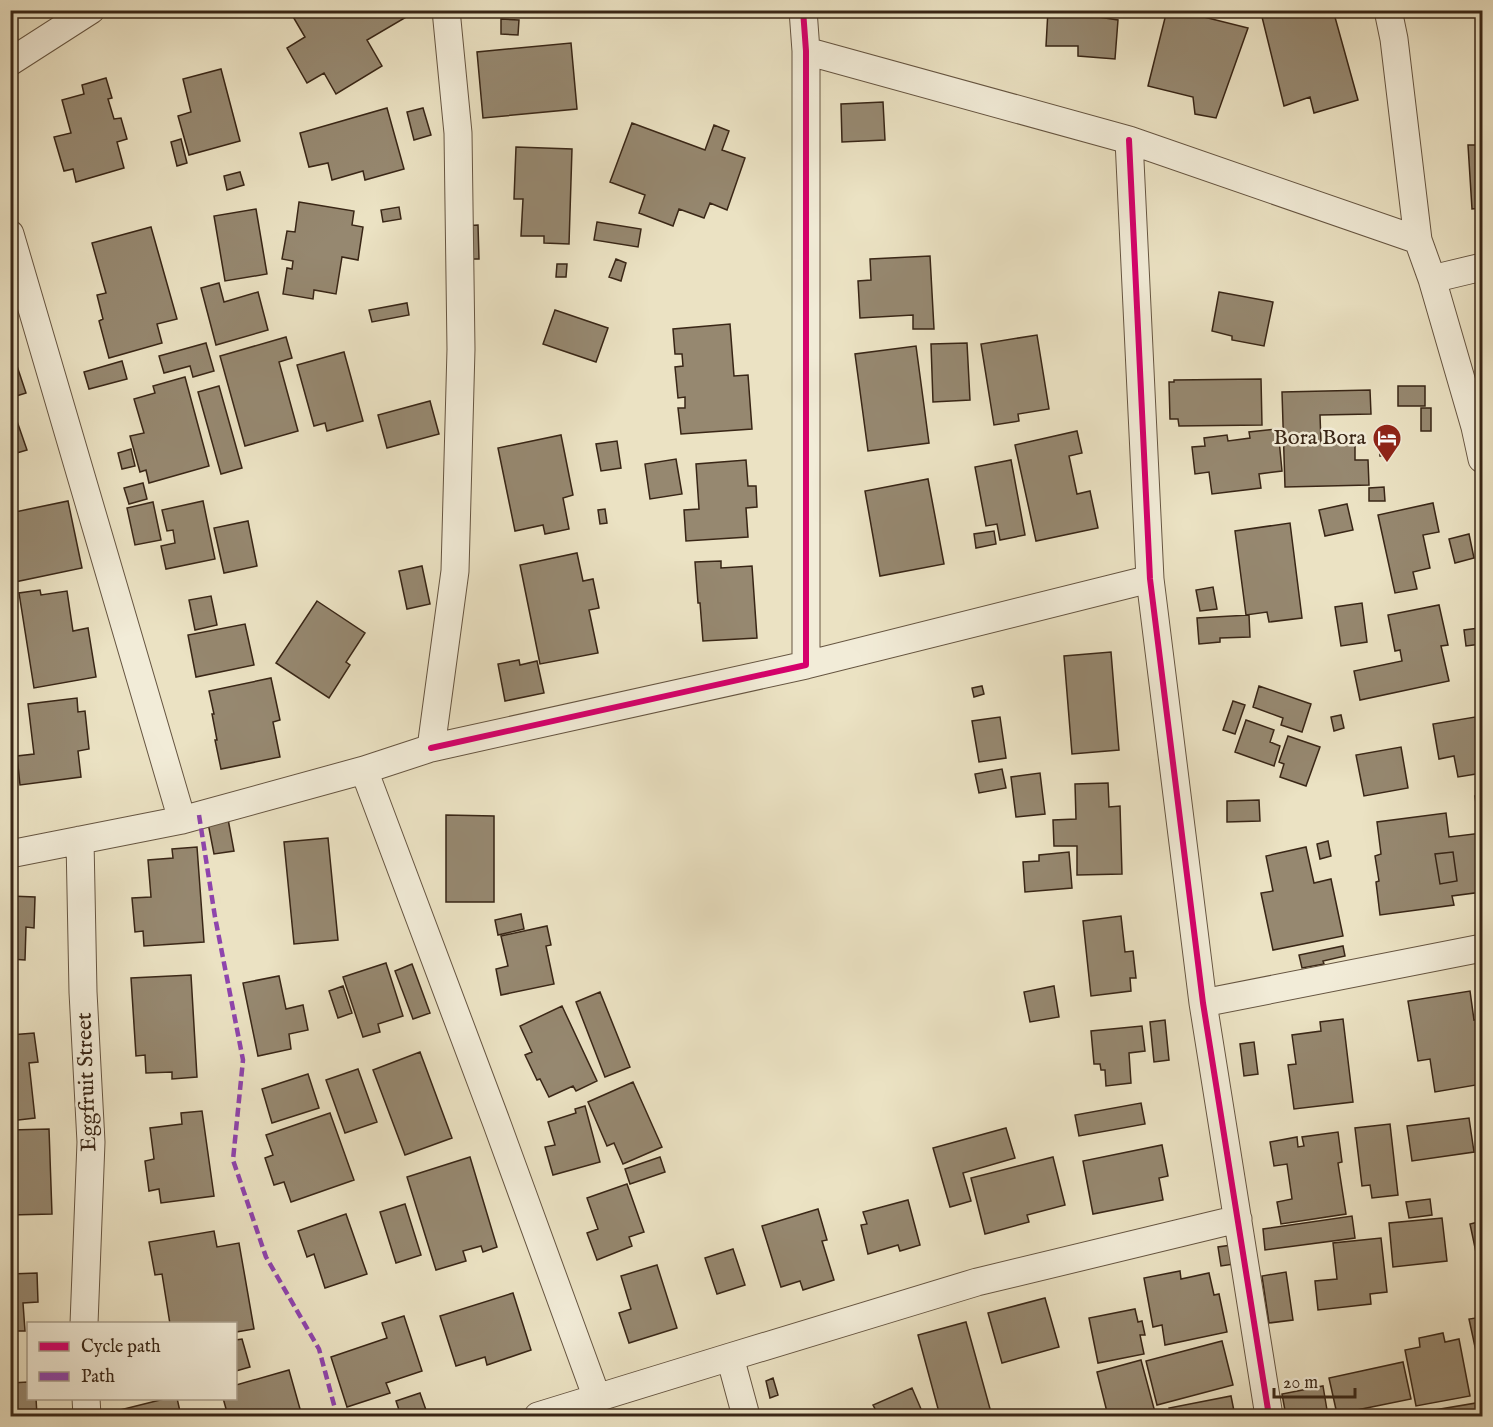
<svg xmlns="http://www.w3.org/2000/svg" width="1493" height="1427" viewBox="0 0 1493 1427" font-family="'IM FELL English',serif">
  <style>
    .building { fill: #968870; stroke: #392616; stroke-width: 1.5; fill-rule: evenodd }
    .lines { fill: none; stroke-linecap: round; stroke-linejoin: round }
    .street-casing { stroke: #665541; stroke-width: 29 }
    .street { stroke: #f2ecd8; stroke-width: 27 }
    .quiet { stroke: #8e44ad; stroke-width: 4.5; stroke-dasharray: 9 4.5; stroke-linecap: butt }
    .cycleway-casing { stroke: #f2ecd8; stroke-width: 10 }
    .cycleway { stroke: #d6006c; stroke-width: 6 }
    .labels { text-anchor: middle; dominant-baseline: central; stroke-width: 5; stroke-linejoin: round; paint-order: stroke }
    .poi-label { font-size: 22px; fill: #392616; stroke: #f2ecd8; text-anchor: end }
    .street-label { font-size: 22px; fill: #392616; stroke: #f2ecd8 }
  </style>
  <rect width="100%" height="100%" fill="#ebe2c3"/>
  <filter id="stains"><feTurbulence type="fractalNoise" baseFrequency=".00333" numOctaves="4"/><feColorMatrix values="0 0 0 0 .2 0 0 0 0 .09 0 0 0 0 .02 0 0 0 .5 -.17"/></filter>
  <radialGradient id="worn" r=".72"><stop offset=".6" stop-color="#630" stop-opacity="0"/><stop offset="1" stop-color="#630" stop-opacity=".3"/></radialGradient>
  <path class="building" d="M300,10h104l4,6 -41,24 15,26 -46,28 -12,-21 -17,10 -20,-35 18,-11 -13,-22z
    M487,10h27v4h-27z
    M1048,10l23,2v-2h29l-1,7 19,3 -3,39 -37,-3v-10h-32z
    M1167,10h9l72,18 -32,90 -21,-4 -2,-17 -45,-11z
    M1285,10h48l25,90 -44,13 -4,-16 -26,9 -22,-89z
    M501,19l18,1 -1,15 -17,-1z
    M571,43l6,66 -94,9 -6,-66z
    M221,69l19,72 -51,14 -11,-39 13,-4 -8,-33z
    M106,78l6,20 -4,1 6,20 7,-1 6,21 -10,3 7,26 -48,14 -3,-13 -9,2 -10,-34 17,-4 -9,-33 22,-6 -2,-9z
    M883,102l2,38 -43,2 -1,-38z
    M387,108l17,61 -39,11 -2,-9 -31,9 -4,-17 -19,4 -9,-34z
    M423,108l8,27 -17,5 -7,-28z
    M632,123l73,27 9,-25 15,6 -7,19 23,8 -18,52 -17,-7 -6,15 -25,-9 -6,17 -34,-13 6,-18 -35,-13z
    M181,139l6,24 -10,3 -6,-24z
    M1468,145h14v63l-10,1z
    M516,147l56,2 -3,95 -25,-1v-7h-23l2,-37h-9z
    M240,172l4,13 -17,5 -3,-14z
    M299,202l55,9 -2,14 11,2 -5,33 -16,-3 -6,37 -22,-4 -1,9 -30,-5 4,-26 5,1 1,-8 -11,-2 5,-28 8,1z
    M399,207l2,12 -18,3 -2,-12z
    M256,209l11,65 -42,7 -11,-65z
    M597,222l44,7 -3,18 -44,-7z
    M478,225l1,34h-17l-1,-33z
    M151,227l26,92 -20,5 5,19 -53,15 -10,-37 4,-2 -6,-24 9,-2 -14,-50z
    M930,256l4,73h-21v-14l-53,3 -2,-37 13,-1 -1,-21z
    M616,259l10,4 -5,18 -12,-4z
    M557,264h10l-1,13h-10z
    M219,283l5,19 34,-10 10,38 -52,15 -15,-57z
    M1219,292l54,10 -9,44 -32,-6v-4l-20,-5z
    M407,303l2,12 -37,7 -3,-12z
    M555,310l53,18 -12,34 -53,-18z
    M730,324l4,52 14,-1 4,54 -71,5 -3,-26h7v-11l-7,1 -3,-31 8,-1 -1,-12h-7l-2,-25z
    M1037,335l12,74 -31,5 1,7 -25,4 -13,-81z
    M286,337l6,21 -13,4 19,69 -53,15 -25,-90z
    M206,343l8,28 -21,6 -3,-11 -26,7 -5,-17z
    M967,343l3,57 -37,2 -2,-58z
    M916,346l13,97 -61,8 -13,-97z
    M344,352l19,69 -36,10 -2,-8 -11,3 -17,-61z
    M15,360l11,33 -16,5v-36z
    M122,361l5,18 -38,10 -5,-17z
    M185,377l24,89 -60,17 -3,-13 -6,2 -10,-36 14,-3 -10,-34 21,-6 -2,-7z
    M1261,379l1,46 -83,1 -1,-7h-8l-1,-37h5v-2z
    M219,386l23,82 -21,6 -23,-82z
    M1398,386h27v20h-27z
    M1370,390l1,24 -51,1 1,28 34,-2v19h13l1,25 -84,2 -3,-95z
    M10,401l17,49 -17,5z
    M430,401l9,33 -52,14 -9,-33z
    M1421,408h10v23h-10z
    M1278,429l4,42 -23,3 2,14 -49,6 -3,-22 -14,2 -3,-27 13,-1 -1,-8 23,-3 1,6 22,-3 -1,-6z
    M1077,431l5,22 -13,3 8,38 13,-3 8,37 -62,13 -21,-96z
    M561,435l12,60 -10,3 6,31 -24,5 -2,-9 -28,6 -17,-83z
    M617,441l4,27 -20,3 -5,-27z
    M1379,444h10l1,12h-10z
    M131,449l4,17 -13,3 -4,-16z
    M676,459l6,35 -32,5 -5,-35z
    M746,460l2,26h8l1,21 -11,1 2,29 -62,4 -2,-31 15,-1 -3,-45z
    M1011,460l14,75 -25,5 -3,-16 -11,2 -11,-59z
    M928,479l16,85 -64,12 -15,-85z
    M143,483l4,16 -18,5 -5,-16z
    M1384,487l1,14h-16v-13z
    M68,501l14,67 -72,15v-70z
    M203,501l12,58 -49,10 -5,-23 14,-3 -2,-13 -6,1 -5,-21z
    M153,502l8,38 -26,5 -8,-37z
    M1433,503l6,29 -16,3 7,33 -17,4 4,17 -22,4 -17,-78z
    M1347,504l6,26 -28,6 -6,-26z
    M605,509l2,14 -7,1 -2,-14z
    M248,521l9,45 -33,7 -10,-45z
    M1290,523l12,95 -33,4 -2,-10 -21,3 -11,-84z
    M994,531l2,13 -20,4 -2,-14z
    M1469,534l5,24 -19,5 -6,-24z
    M577,553l6,28 10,-2 6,29 -10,2 9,43 -58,11 -20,-99z
    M721,561v7l31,-2 5,72 -54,3 -3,-38h-2l-3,-41z
    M422,566l8,38 -23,5 -8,-38z
    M1213,587l4,22 -17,2 -4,-21z
    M40,590l1,5 26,-4 6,40 15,-3 8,49 -62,11 -15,-95z
    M211,596l6,29 -22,5 -6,-30z
    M317,601l48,32 -19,29 4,3 -21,33 -53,-35z
    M1362,603l5,39 -26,4 -6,-39z
    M1439,605l9,40 -7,1 8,35 -89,19 -6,-29 48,-10 -2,-11 -5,1 -7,-36z
    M1249,615l1,22 -30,1v4l-21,2 -2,-26z
    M245,624l9,41 -58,12 -8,-42z
    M1479,628l2,16 -15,2 -2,-16z
    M1111,652l8,98 -47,4 -8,-98z
    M519,660l1,5 17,-4 7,32 -39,8 -7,-37z
    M271,678l9,42 -7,2 7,35 -59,12 -6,-29h2l-5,-26h2l-5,-23z
    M982,686l2,8 -10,3 -2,-9z
    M1259,686l52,18 -9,28 -21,-7 2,-7 -30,-11z
    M77,698l1,14 7,-1 4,38 -11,2 3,26 -61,8 -3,-29 17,-2 -6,-50z
    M1233,701l12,4 -10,29 -12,-4z
    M1341,715l3,13 -10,3 -3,-14z
    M1481,716l1,9v48l-24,4 -4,-21 -15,3 -6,-35z
    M1000,717l6,41 -27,4 -7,-41z
    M1246,720l28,10 -4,12 10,4 -6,20 -39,-14z
    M1288,736l32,11 -14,39 -26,-9 4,-13 -5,-2z
    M1401,747l7,41 -44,8 -8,-41z
    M1002,769l4,19 -27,5 -4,-19z
    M1040,773l5,41 -29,3 -5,-40z
    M1108,783l1,24 11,-1 2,68 -45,1v-29h-23l-1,-26 23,-1 -1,-35z
    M1475,796h7v14l-5,1z
    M1259,800l1,21 -33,1v-21z
    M1446,813l3,24 33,-4v59l-30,4 2,9 -74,10 -4,-33 3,-1 -4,-25 6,-2 -4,-32zM1453,852l4,29 -17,3 -5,-30z
    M446,815l48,1v86h-48z
    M228,819l6,32 -20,3 -6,-31z
    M328,838l10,102 -44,4 -10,-102z
    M1328,841l3,15 -11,3 -3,-15z
    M197,847l7,95 -60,4 -1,-15 -8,1 -3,-34 19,-1 -3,-37 25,-2 -1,-9z
    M1306,847l8,36 17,-4 12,57 -70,14 -12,-57 12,-2 -7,-35z
    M1069,852l3,36 -47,4 -2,-30 16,-1v-6z
    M1453,852l4,29 -17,3 -5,-30z
    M10,896l25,1 -1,31 -8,-1 -1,33 -15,-1z
    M521,914l3,15 -26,6 -3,-15z
    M1121,916l4,36 8,-1 3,27h-6l1,13 -40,5 -8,-75z
    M547,926l4,19 -5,1 8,38 -53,11 -5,-26 12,-3 -7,-30z
    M1343,946l2,10 -22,5 1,3 -22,4 -3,-13z
    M386,963l17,53 -25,8 2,8 -17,5 -20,-60z
    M412,964l18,49 -17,6 -18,-48z
    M191,975l6,102 -25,2v-7l-26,1 -1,-18 -9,1 -5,-78z
    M279,976l7,33 17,-4 5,25 -19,4 2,15 -33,7 -15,-73z
    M343,986l9,27 -14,5 -9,-27z
    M1054,986l5,31 -29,5 -6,-30z
    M1470,991l4,29 8,-2v33l-5,1 5,32 -47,8 -5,-33 -12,2 -10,-60z
    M600,992l30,75 -25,10 -29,-75z
    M562,1006l35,75 -21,10 -3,-5 -24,11 -9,-18 -3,1 -12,-25 7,-3 -12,-26z
    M1343,1019l10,83 -59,7 -6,-44 8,-1 -4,-29 29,-4 -1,-9z
    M1165,1020l4,40 -15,2 -4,-40z
    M1142,1026l3,25 -16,2 2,30 -25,3 -1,-16h-4l-1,-6h-6l-3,-33z
    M34,1033l4,29 -9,1 6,55 -25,3v-86z
    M1254,1042l4,32 -14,2 -4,-32z
    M420,1052l32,86 -47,17 -32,-85z
    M358,1069l19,53 -32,11 -19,-53z
    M308,1074l11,34 -47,15 -10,-34z
    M633,1082l29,65 -39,17 -9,-21 -7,3 -19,-44z
    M1141,1103l4,21 -66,12 -4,-21z
    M585,1106l15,56 -47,13 -8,-28 10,-2 -7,-23 28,-9 -1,-4z
    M202,1111l12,85 -53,7 -2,-14 -10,2 -4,-30 9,-2 -4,-31 32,-4 -1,-11z
    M330,1113l24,67 -63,22 -7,-20 -10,3 -9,-27 8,-3 -7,-20z
    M1469,1118l5,34 -62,9 -5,-35z
    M1482,1119v42l-5,-41z
    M1390,1124l8,71 -26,3 -2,-13 -8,1 -7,-58z
    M1006,1128l9,30 -52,15 8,28 -21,6 -17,-59z
    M49,1129l3,85 -42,1v-85z
    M1338,1132l4,30 -4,1 8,51 -65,10 -4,-22 15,-3 -5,-35 -13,2 -4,-24 27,-5 1,10 6,-1 -2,-9z
    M1162,1145l6,31 -9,2 4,22 -70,14 -10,-53z
    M470,1157l27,90 -14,5 -2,-6 -18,5 3,10 -30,9 -29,-93z
    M660,1157l5,15 -35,12 -5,-15z
    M1053,1157l12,48 -38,10 2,7 -44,12 -14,-56z
    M627,1184l17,48 -15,5 3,9 -35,14 -10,-27 11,-4 -11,-31z
    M1430,1199l2,16 -23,3 -3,-16z
    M908,1200l12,45 -20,6 -2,-6 -30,9 -7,-29 6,-1 -4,-12z
    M405,1204l16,51 -25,8 -16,-51z
    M818,1209l9,31 -5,1 12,39 -31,10 -3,-9 -19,6 -19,-61z
    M346,1214l21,60 -42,14 -11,-34 -7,3 -9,-26z
    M1352,1216l3,22 -90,12 -2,-21z
    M1442,1218l5,43 -54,6 -4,-44z
    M1482,1221v54l-1,1 -11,-52z
    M214,1231l3,16 22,-4 15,86 -18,3v-8h-66l-8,-50 -7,1 -6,-33z
    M1381,1238l6,54 -17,2 1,10 -53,6 -3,-29 22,-2 -4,-36z
    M1238,1244l2,19 -19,3 -3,-19z
    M733,1249l12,36 -28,9 -12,-36z
    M657,1265l20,63 -48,15 -10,-30 12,-4 -10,-33z
    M1180,1271l1,8 28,-6 5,22 5,-1 8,38 -62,13 -3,-20 -9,2 -9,-49z
    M1286,1272l7,48 -24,3 -7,-47z
    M37,1273l1,29 -15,1 2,28h-15v-57z
    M513,1293l18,57 -44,15 -2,-8 -29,9 -16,-50z
    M1045,1298l14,49 -57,16 -14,-50z
    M1135,1309l3,13 4,-1 3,14h-5l4,19 -46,9 -9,-45z
    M404,1316l18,55 -36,12 4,10 -43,14 -16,-50 56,-19 -5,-15z
    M1482,1317v53h-2l-11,-51z
    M966,1322l26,94h-52l-22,-81z
    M1443,1333l2,9 14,-3 11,57 -54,10 -11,-56 15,-3 -1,-9z
    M242,1339l8,28 -14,4v-31z
    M1222,1341l11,44 -76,20 -11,-44z
    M1141,1360l15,56h-48l-11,-44z
    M1403,1362l8,37 -74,15 -8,-36z
    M289,1370l13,46h-74l-5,-18h13v-13z
    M773,1378l5,17 -8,3 -4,-17z
    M28,1382v16h8l1,18h-27v-33z
    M1323,1386l5,30h-42l-4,-22z
    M912,1388l12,28h-45l-6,-11z
    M420,1393l6,17 -18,6h-7l-5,-15z
    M1231,1396l4,20h-65l-1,-8z
    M168,1398h9l4,18h-76l-1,-2z
    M1482,1402v14h-65v-3z
    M1412,1412l1,4h-26z"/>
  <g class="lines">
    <g class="street-casing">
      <path id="street" d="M1388,10l6,29 24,201 14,39 43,148 7,32
        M806,51l323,89 289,100
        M10,62l81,-52
        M1129,140l21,439 53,424 66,413
        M10,234l172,586
        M1432,279l50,-12
        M806,665l344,-86
        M431,748l375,-83v-614l-3,-41
        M364,770l67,-22 24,-177 6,-222 -3,-216 -12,-123
        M80,840l3,152 8,150 -7,182
        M10,854l172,-34 182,-50 133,354 100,274
        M1203,1003l279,-55
        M730,1357l247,-75 261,-63
        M86,1398l1,18
        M538,1416l192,-59 16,59"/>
    </g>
    <use href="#street" class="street"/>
    <path class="quiet" d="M199,815l16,102 28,143 -10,100 33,97 53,92 18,67"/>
    <g class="cycleway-casing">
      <path id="cycleway" d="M1129,140l21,439 53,424 66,413
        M431,748l375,-83v-614l-3,-41"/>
    </g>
    <use href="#cycleway" class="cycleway"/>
  </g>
  <defs>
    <g id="hotel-pin" transform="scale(1.5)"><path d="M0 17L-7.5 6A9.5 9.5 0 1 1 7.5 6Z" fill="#8f2418" stroke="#f2ecd8"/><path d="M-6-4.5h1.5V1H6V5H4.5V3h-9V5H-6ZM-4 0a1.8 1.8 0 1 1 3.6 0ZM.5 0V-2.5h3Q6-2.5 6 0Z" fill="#fff"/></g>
  </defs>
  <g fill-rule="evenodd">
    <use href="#hotel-pin" x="1387" y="438"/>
  </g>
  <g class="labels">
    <g class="poi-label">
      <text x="1366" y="438">Bora Bora</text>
    </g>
    <g class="street-label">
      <text transform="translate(87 1082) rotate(-92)">Eggfruit Street</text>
    </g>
  </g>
  <rect width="1493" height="1427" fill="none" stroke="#ebe2c3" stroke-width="36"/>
  <rect x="12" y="12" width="1469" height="1403" fill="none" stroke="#392616" stroke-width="3"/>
  <rect x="18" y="18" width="1457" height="1391" fill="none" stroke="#392616" stroke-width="1.5"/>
  <rect x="27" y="1322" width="210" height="78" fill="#f2ecd8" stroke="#a89d8a" stroke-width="1.5"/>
  <rect x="39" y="1342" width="30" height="9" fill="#d6006c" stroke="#a89d8a" stroke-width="1.5"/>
  <text x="81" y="1352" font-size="18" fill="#392616">Cycle path</text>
  <rect x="39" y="1372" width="30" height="9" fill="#8e44ad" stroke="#a89d8a" stroke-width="1.5"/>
  <text x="81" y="1382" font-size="18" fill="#392616">Path</text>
  <path d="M1274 1388v9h81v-9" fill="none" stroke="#392616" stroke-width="3"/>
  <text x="1283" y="1388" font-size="18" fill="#392616" stroke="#f2ecd8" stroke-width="4.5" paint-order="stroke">20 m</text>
  <rect width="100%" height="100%" filter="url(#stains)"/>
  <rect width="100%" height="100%" fill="url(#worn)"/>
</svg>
